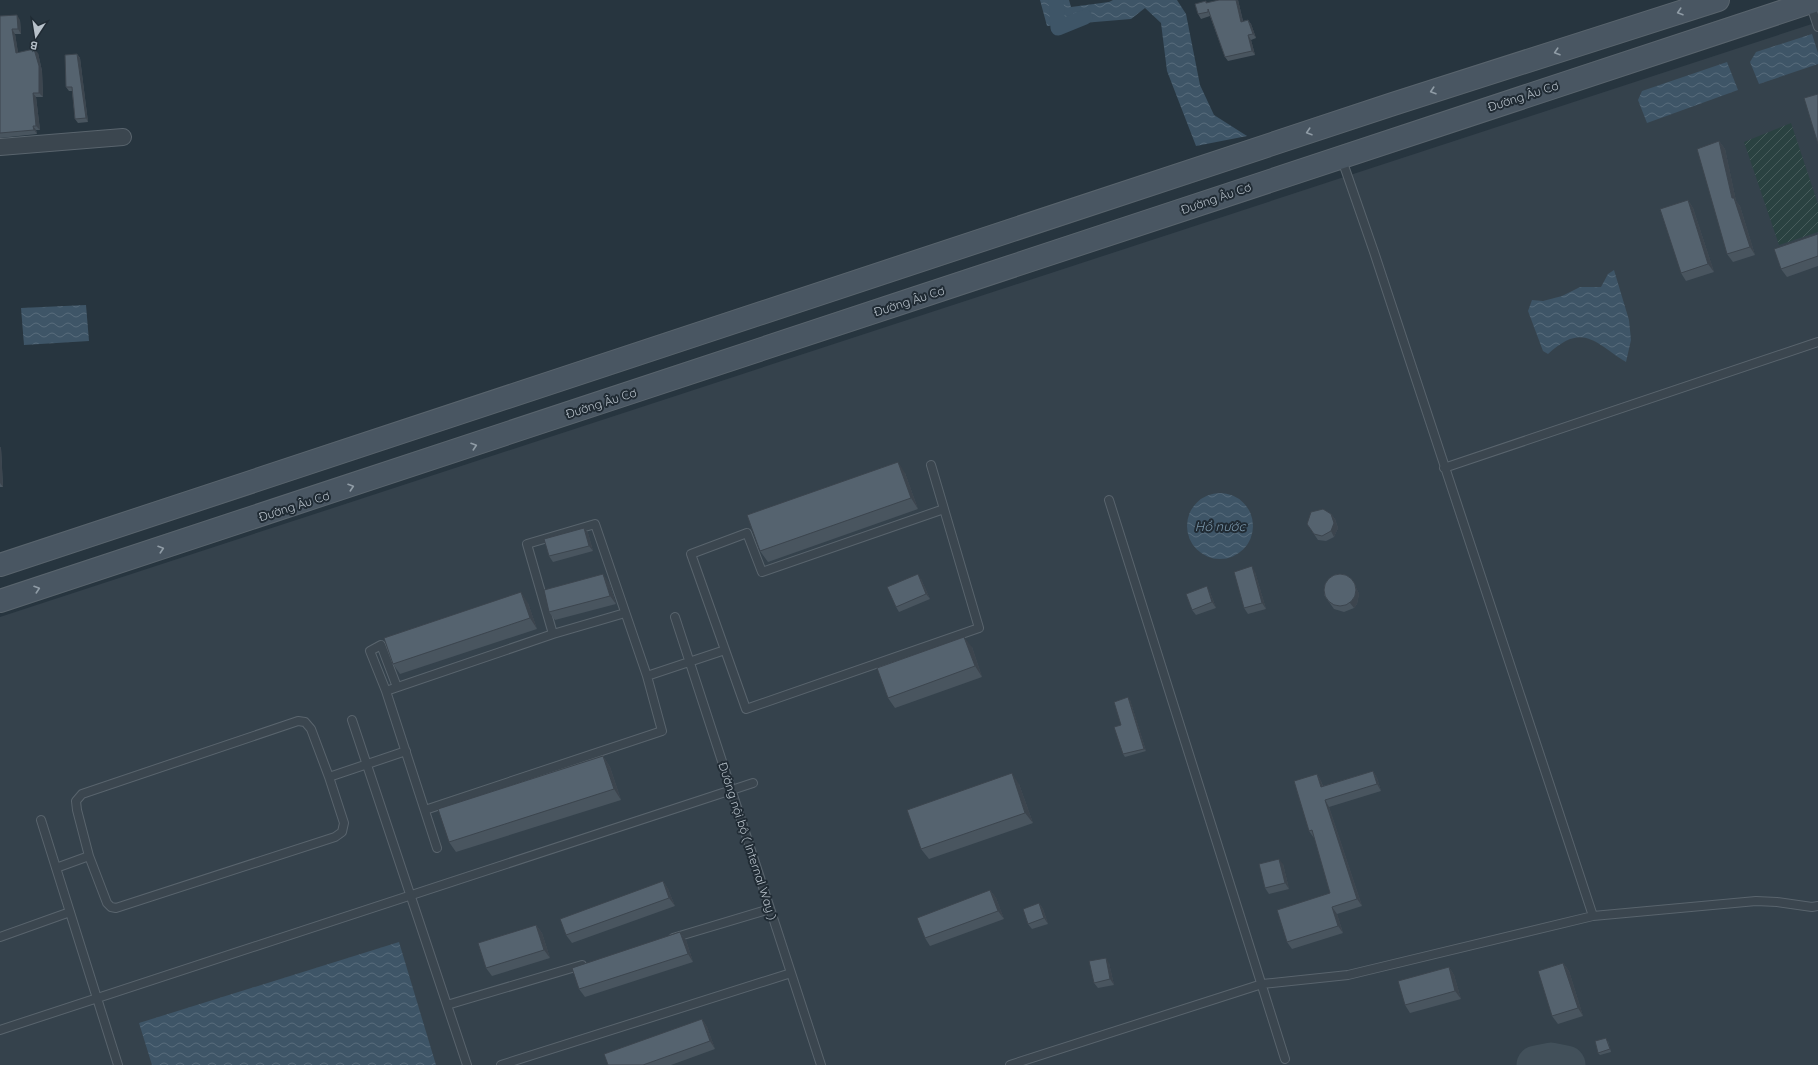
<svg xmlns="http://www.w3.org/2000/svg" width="1818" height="1065" viewBox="0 0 1818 1065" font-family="Quicksand,sans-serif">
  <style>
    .airport { fill: #35424c }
    .garden { fill: url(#garden-furrows) }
    .water { fill: url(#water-waves) }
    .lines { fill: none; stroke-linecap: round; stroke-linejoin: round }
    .canal { stroke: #3e5567; stroke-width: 15 }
    .taxiway { stroke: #42505a; stroke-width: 39 }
    .lane-casing { stroke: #59646d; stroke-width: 10 }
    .street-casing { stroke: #59646d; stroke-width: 18 }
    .secondary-casing { stroke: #59646d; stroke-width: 24 }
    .lane { stroke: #3b464f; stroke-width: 8 }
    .street { stroke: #3b464f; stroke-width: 16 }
    .secondary { stroke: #495662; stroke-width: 22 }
    .wall { fill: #49555f }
    .shaded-wall { fill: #3c454e }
    .building { fill: #55636f; stroke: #3c454e }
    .oneway { stroke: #909ca6 }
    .labels { text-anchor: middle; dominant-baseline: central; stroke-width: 4; stroke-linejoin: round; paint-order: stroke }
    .street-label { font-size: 12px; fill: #b7c1ca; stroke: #202b34 }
    .water-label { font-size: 13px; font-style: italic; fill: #7a96aa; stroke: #202b34 }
  </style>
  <defs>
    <pattern id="garden-furrows" width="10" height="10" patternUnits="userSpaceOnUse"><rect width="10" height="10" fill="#2a4241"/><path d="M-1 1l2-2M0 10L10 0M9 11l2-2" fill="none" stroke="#475c5b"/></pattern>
    <pattern id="water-waves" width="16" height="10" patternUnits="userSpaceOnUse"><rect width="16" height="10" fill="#3e5567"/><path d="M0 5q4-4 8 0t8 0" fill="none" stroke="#586c7b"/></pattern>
  </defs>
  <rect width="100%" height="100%" fill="#27353f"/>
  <path class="airport" d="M1818,22v1043h-1818v-448z"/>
  <path class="garden" d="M1791,123l27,81v28l-39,13 -35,-103z"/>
  <path class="water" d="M1040,0h29l2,7 38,-5 4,-2h64l9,14 14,71 14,30 33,21 -51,10 -29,-75 -6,-48 -16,-15 -14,11 -84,7z
    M1812,34l6,19v11l-59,20 -9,-22 6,-10z
    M1727,62l11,28 -91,33 -9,-23 4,-9z
    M1614,270l15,50 2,20 -5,22c-32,-20 -43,-40 -78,-8l-5,-3 -15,-40 4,-11 11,1 19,-5 18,-9h21l7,-13z
    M86,305l3,36 -65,4 -3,-37z
    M1187 526a33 33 0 1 1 66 0a33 33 0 1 1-66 0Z
    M399,942l37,123h-284l-13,-42z"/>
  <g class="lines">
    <path class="canal" d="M1056,0l2,28 27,-11"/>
    <path class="taxiway" d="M1536,1065l15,-3 15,3"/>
    <g class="lane-casing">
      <path id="lane" d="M1810,3l8,24
        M931,465l13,44
        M1444,468l374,-126
        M1109,500l176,559
        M944,509l35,119 -233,81 -55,-155 56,-21 15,39z
        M675,617l146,448
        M553,634l72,-21
        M397,687l-16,-42 -11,6 16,40 167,-57 -26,-90 68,-20 52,152 78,-26
        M386,691l51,157
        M352,720l115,345
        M425,810l237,-79 -15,-55
        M41,820l77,245
        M89,856l18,47 4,4 5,1 219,-71 7,-5 2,-9 -15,-46
        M56,868l33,-12 -12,-46 -1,-9 6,-7 216,-73 7,1 6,7 18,48 77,-26
        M1593,916l163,-15 21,1 35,5 6,-1
        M0,937l70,-25
        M673,938l97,-29
        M447,1005l135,-40
        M0,1030l753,-247
        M501,1065l290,-92
        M1010,1065l252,-81 86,-9 245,-59 -219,-664 -33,-95"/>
    </g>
    <g class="street-casing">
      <path id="street" d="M0,147l123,-10"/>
    </g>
    <g class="secondary-casing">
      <path id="secondary" d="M0,565l1393,-461 325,-104
        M0,601c607,-196 1210,-405 1817,-601"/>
    </g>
    <use href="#lane" class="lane"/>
    <use href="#street" class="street"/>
    <use href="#secondary" class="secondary"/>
  </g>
  <path class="wall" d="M1238,0l5,21 5,-1 3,4 5,14 -5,2 4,15 -27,6 -3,-4 -15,-41 -9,3 -3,-5 9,-11z
    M0,16l20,4 1,14h-6l3,19h20l4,18 1,26h-7l4,33h-4l1,4 -37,4z
    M77,54l3,4 8,64 -10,1 -3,-4 -3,-28h-3l-3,-4z
    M1719,141l6,8 11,52 4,5 15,49 -22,7 -6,-8z
    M1688,200l5,8 21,64 -28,9 -5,-8z
    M1818,234v32l-31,11 -6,-8z
    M0,447l1,1 2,39h-3z
    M905,473l13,36 -150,53 -8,-11z
    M1331,514l4,5 3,9 -4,9 -8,4 -8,-1 -11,-16z
    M584,528l4,5 5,18 -40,11 -4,-6z
    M1255,572l11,37 -18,5 -4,-6z
    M921,579l9,20 -31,13 -3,-5z
    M1351,579l4,6 4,9 -2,10 -3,4 -10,4 -10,-3 -10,-14z
    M609,582l7,22 -61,16 -6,-8z
    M1210,592l6,16 -20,7 -4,-5z
    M528,603l9,26 -137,45 -7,-10z
    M972,647l10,30 -87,31 -7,-10z
    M1130,700l16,51 -21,6 -2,-3 -2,-29z
    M603,756l7,11 11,33 -165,52 -7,-10z
    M1373,771l4,7 4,13 -52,16 33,99 -25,8 6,19 -51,16 -5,-7 43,-49 -16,-56v1l-5,-7 8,-57 4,7 2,5z
    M1019,784l14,39 -104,36 -8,-10z
    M1283,864l6,25 -20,5 -4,-6z
    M663,881l5,8 7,17 -103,37 -6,-8z
    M990,890l6,8 8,21 -74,27 -5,-8z
    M1039,903l4,6 5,15 -16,5 -4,-5z
    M536,925l6,8 8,25 -58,18 -6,-8z
    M680,932l6,8 7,22 -108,35 -6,-8z
    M1109,963l5,22 -16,3 -4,-5z
    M1563,963l6,8 14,45 -25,8 -6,-8z
    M1449,967l5,8 7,24 -51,14 -5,-8z
    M702,1019l5,8 8,22 -44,16h-63z
    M1608,1041l3,11 -11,3 -2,-2z"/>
  <path class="shaded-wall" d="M1236,0h2l6,26 -3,-4z
    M17,15l3,5 1,14 -3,-5z
    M1248,20l3,4 5,14 -3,-4z
    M12,29l3,5 4,24 -3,-5z
    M1248,35l3,5 4,15 -3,-4z
    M34,49l4,4 4,18 1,26 -4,-4z
    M77,54l3,4 8,64 -2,-4z
    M33,93l3,4 4,33 -4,-4z
    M33,126l3,4 1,4 -3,-4z
    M1719,141l6,8 11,52 4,5 15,49 -5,-8 -18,-49z
    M1688,200l5,8 21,64 -6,-8z
    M0,447l1,1 2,39 -3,-4z
    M898,462l7,11 13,36 -7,-11z
    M1331,514l4,5 3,9 -4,9 -3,-6z
    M584,528l4,5 5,18 -4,-5z
    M1252,566l3,6 11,37 -4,-6z
    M603,574l6,8 7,22 -6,-8z
    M918,574l3,5 9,20 -4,-5z
    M1351,579l4,6 4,9 -2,10 -3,4 -4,-5z
    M1207,586l3,6 6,16 -4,-6z
    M521,592l7,11 9,26 -7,-11z
    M964,637l8,10 10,30 -7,-11z
    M1128,697l2,3 16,51 -2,-2z
    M603,756l7,11 11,33 -7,-11z
    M1373,771l4,7 4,13 -4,-7z
    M1012,773l7,11 14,39 -8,-10z
    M1317,774l4,7 4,13 -4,-7z
    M1325,800l4,7 33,99 -5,-7z
    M1279,859l4,5 6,25 -4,-6z
    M663,881l5,8 7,17 -6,-8z
    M990,890l6,8 8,21 -6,-8z
    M1039,903l4,6 5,15 -4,-6z
    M1332,907l5,7 6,19 -5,-7z
    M536,925l6,8 8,25 -6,-8z
    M680,932l6,8 7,22 -5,-8z
    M1106,958l3,5 5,22 -4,-6z
    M1563,963l6,8 14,45 -5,-8z
    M1449,967l5,8 7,24 -6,-8z
    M702,1019l5,8 8,22 -5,-8z"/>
  <path class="building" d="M1219,0h17l5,22 7,-2 5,14 -5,1 4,16 -27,6 -17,-48v3l-10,2 -3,-10 11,-3v2z
    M17,15l1,14h-6l4,24 18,-4 5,17v27h-6l3,33h-3l1,4 -34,3v-117z
    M77,54l9,64 -11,1 -3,-32h-6l-1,-32z
    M1818,94v50l-14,-46z
    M1719,141l13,57h2l16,49 -23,7 -30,-105z
    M1688,200l20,64 -27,9 -21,-64z
    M1818,234v22l-37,13 -7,-20z
    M898,462l13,36 -151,53 -13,-36z
    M1323,509l8,5 3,9 -3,8 -9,5 -8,-2 -7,-10 4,-12z
    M584,528l5,18 -40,10 -5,-17z
    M1252,566l10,37 -18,5 -10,-36z
    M603,574l7,22 -61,16 -5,-22z
    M918,574l8,20 -30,13 -9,-20z
    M1324 590a16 16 0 1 1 32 0a16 16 0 1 1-32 0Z
    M1207,586l5,16 -20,8 -6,-16z
    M521,592l9,26 -137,46 -9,-26z
    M964,637l11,29 -87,32 -11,-30z
    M1128,697l16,52 -21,5 -9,-27 7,-2 -7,-23z
    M603,756l11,33 -165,53 -11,-33z
    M1373,771l4,13 -52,16 32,99 -25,8 6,19 -51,16 -10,-32 53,-17 -18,-63 -3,1 -15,-50 23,-7 4,13z
    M1012,773l13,40 -104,36 -14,-39z
    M1279,859l6,24 -20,5 -6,-24z
    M663,881l6,17 -103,37 -6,-16z
    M990,890l8,21 -73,27 -8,-20z
    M1039,903l5,15 -16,6 -5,-15z
    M536,925l8,25 -58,18 -8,-25z
    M680,932l8,22 -109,35 -7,-21z
    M1106,958l4,21 -16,4 -5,-22z
    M1563,963l15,45 -26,8 -14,-45z
    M1449,967l6,24 -50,14 -7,-24z
    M702,1019l8,22 -67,24h-35l-4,-11z
    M1606,1038l4,11 -12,4 -3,-12z"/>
  <defs><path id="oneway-chevron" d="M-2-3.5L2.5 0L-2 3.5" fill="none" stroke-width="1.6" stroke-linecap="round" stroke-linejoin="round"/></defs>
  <g class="oneway">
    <use href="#oneway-chevron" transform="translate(1680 12) rotate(162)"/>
    <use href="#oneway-chevron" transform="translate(1557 52) rotate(162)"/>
    <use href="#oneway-chevron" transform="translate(1433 91) rotate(162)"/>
    <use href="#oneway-chevron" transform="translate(1309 132) rotate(162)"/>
    <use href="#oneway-chevron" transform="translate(474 446) rotate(-18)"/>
    <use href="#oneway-chevron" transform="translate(351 487) rotate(-18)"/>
    <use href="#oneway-chevron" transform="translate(161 549) rotate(-18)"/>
    <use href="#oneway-chevron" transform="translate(37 589) rotate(-18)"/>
  </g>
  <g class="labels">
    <g class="street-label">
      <text transform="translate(1523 96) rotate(-18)">Đường Âu Cơ</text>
      <text transform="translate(1216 198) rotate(-19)">Đường Âu Cơ</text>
      <text transform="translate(909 301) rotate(-18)">Đường Âu Cơ</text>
      <text transform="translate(601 403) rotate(-18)">Đường Âu Cơ</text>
      <text transform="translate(294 506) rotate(-18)">Đường Âu Cơ</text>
      <text transform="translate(748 841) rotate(72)">Đường nội bộ ( Internal Way )</text>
    </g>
    <g class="water-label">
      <text x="1220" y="526">Hồ nước</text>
    </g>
  </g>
  <g transform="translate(36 36) rotate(192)" stroke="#202b34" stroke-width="3" paint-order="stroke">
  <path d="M0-3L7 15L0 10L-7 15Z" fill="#b7c1ca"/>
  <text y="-6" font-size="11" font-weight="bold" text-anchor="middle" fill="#b7c1ca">B</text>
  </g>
</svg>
